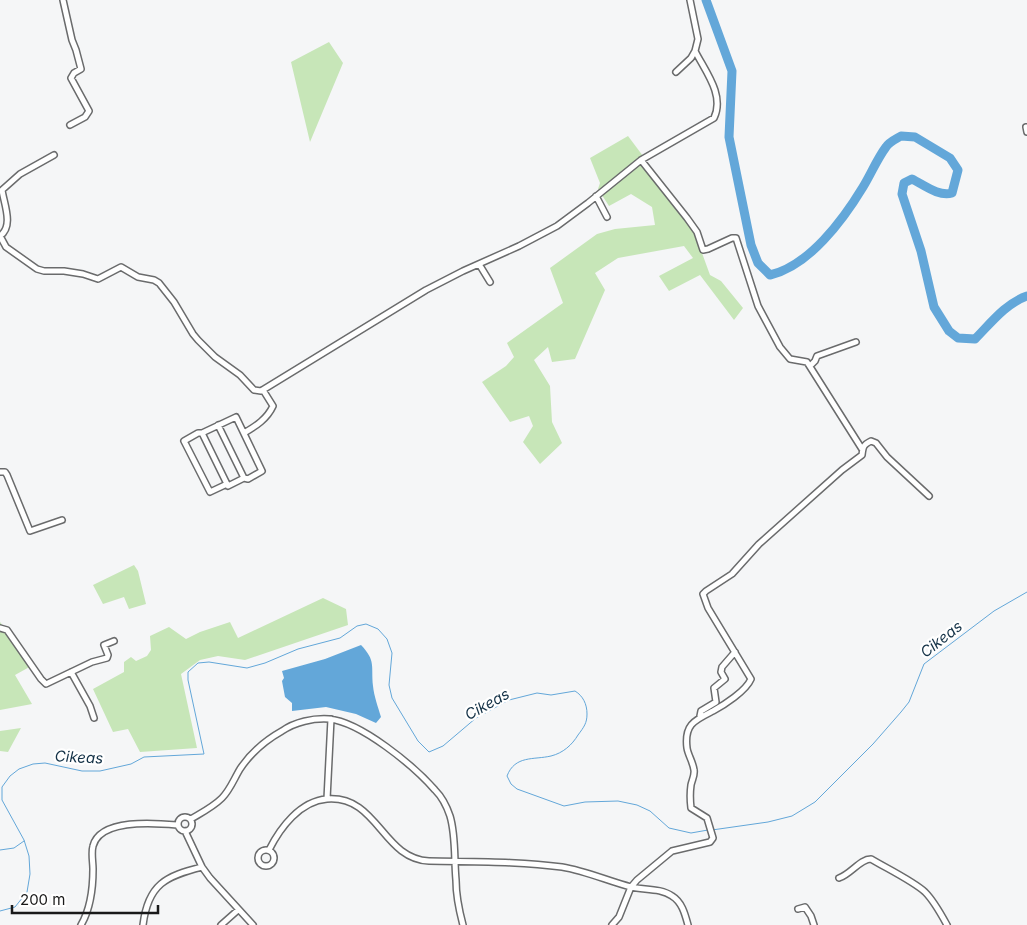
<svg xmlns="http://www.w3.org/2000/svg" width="1027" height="925" viewBox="0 0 1027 925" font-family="Inter,sans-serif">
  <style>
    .green { fill: #c7e6b8 }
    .water { fill: #63a7d9 }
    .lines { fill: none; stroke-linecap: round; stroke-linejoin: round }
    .stream { stroke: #63a7d9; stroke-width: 1 }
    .river { stroke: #63a7d9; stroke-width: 9 }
    .minor-casing { stroke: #6a6b6c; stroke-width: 8 }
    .minor { stroke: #fff; stroke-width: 5 }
    .labels { text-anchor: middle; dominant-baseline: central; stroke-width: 4.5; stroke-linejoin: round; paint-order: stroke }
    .water-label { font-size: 15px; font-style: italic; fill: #143247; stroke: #fff }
  </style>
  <rect width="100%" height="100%" fill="#f5f6f7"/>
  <path class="green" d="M329,42l14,21 -33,79 -19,-80z
    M628,136l18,24 -4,2 52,69 16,44 11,6 22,27 -9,12 -34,-45 -31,16 -10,-15 34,-18 -9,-12 -66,12 -23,15 10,17 -30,69 -23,3 -4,-15 -14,13 16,26 2,36 10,21 -22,21 -17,-22 10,-16 -4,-10 -19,6 -28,-40 24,-16 8,-9 -7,-14 56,-40 -13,-35 47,-34 18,-5 40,-4 -3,-18 -21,-13 -22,12 -11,-17 2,-6 -10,-25z
    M134,565l4,6 8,33 -17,5 -5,-12 -21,7 -10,-19z
    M323,598l23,11 2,16 -103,35 -27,-4 -18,4 -19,14 16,74 -57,4 -12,-23 -15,3 -20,-43 31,-17v-10l7,-5 5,4 11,-5 4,-6 -1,-14 19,-9 17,12 14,-7 30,-10 8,16z
    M0,622l33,43 -18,10 17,29 -32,6z
    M21,728l-13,24 -8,-1v-20z"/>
  <path class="water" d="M361,645c15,16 10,20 12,41 1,10 5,21 8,31l-5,6 -20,-9 -30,-7 -34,4v-8l-7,-6 -3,-16 2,-3 -2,-7 43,-12z"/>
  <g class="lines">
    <path class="stream" d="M712,830l56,-8 24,-6 23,-14 58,-58 28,-32 8,-10 15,-38 70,-53 33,-19
      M0,850l14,-2 10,-7
      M0,911l15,-4 12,-15 3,-18 -1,-18 -5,-16 -22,-40v-13l8,-11 9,-7 14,-5 12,-1 37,8h18l31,-7 13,-7 60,-3 -16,-74v-8l10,-9 11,-1 38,6 18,-5 33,-14 42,-11 17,-12 9,-2 12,5 9,10 5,14 -3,32 3,13 26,43 11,11 14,-6 33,-28 33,-18 28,-7 14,2 24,-4c8,5 12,13 12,23 0,9 -3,13 -9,21 -6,10 -15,18 -27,21 -17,4 -36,-1 -44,20l4,8 6,5 47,17 21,-4 33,-1 19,4 13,6 19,17 22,5 17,-3"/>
    <path class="river" d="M706,0l26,71 -3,66 22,108 7,18 12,12c39,-9 73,-55 93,-88 8,-13 14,-28 23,-40 3,-5 10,-8 15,-11l14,1 35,21 8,12 -6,23c-13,4 -28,-8 -40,-14l-8,4 -2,11 19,57 13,56 15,24 9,7 17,1c15,-15 31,-36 52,-43"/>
    <g class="minor-casing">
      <path id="minor" d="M63,0l9,40 4,10 5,19 -7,4 -3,5 18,33 -4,6 -15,8
        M676,72l15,-14 4,-7
        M1026,127l1,5
        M641,160l46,58 10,14 6,18 5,-1 24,-11h4l22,68 22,41 10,12 17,3 55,87
        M596,196l11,21
        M0,236l6,11 31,22 7,2h20l19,3 15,5 23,-12 17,10 16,3 5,3 15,19 19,32 5,6 17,17 25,18 14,15 7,1 165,-101 37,-19 56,-25 38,-20 31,-23 53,-43 73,-42c11,-23 -9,-47 -19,-67l3,-12 -8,-39
        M0,236c14,-10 4,-32 2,-46l18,-16 34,-19
        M479,264l11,18
        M810,366l5,-5 2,-5 39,-14
        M218,425l26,53
        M202,433l26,53 16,-8 4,1 14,-8 -26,-54 -34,16h-4l-14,8 26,51 17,-8
        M244,433c12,-7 23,-14 29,-27l-10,-16
        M0,472h5l2,3 23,56 32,-11
        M0,628l7,2 34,49 5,5 46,-22 15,-4 1,-3 -4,-10 10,-4
        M71,672l19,34 4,12
        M700,716l1,-5 15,-9 -2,-14 11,-9 -4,-7 1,-5 13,-15
        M327,799l4,-80
        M178 824a7 7 0 1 1 14 0a7 7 0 1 1-14 0Z
        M191,819c10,-6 22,-12 31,-21 8,-8 12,-19 18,-29 10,-15 26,-29 42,-38 13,-9 31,-13 47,-12 32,3 85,47 106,71 7,7 12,17 15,26 6,20 4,43 6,64 0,15 3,30 7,45
        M185,831l17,36 8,11 43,47
        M258 858a8 8 0 1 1 16 0a8 8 0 1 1-16 0Z
        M269,850c11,-22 31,-49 58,-51 51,-4 55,60 102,62 44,1 89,0 133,6 24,4 46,14 69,20 13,3 30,1 41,9 10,6 13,18 16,29
        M839,878c12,-4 21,-19 32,-19 15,9 42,22 54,33 9,9 16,22 22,33
        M798,909l7,-2 6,9 3,9
        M81,925c10,-17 12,-37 12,-56 0,-7 -2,-16 0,-23 7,-28 63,-23 84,-21
        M143,925c5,-41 23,-49 59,-58
        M221,925l17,-15
        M612,925l7,-8 12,-30 6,-7 35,-29 38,-9 3,-4 -6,-20 -16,-10c-1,-8 -1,-16 0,-23 1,-5 4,-10 3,-15 -1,-8 -6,-15 -7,-22 -3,-24 8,-28 26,-37 11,-6 33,-20 38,-32l-43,-71 -5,-14 3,-3 26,-17 27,-30 83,-74 20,-15c1,-8 1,-10 9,-14l5,2 11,14 42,39"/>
    </g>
    <use href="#minor" class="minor"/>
  </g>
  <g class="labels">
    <g class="water-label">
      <text transform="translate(941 639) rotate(-38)">Cikeas</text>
      <text transform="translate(487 704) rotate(-29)">Cikeas</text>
      <text transform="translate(79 757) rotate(3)">Cikeas</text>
    </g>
  </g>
  <path d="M12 905v8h146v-8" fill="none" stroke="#191919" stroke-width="2.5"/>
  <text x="20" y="905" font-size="15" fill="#191919" stroke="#ffffff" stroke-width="4" paint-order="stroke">200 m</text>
</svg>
